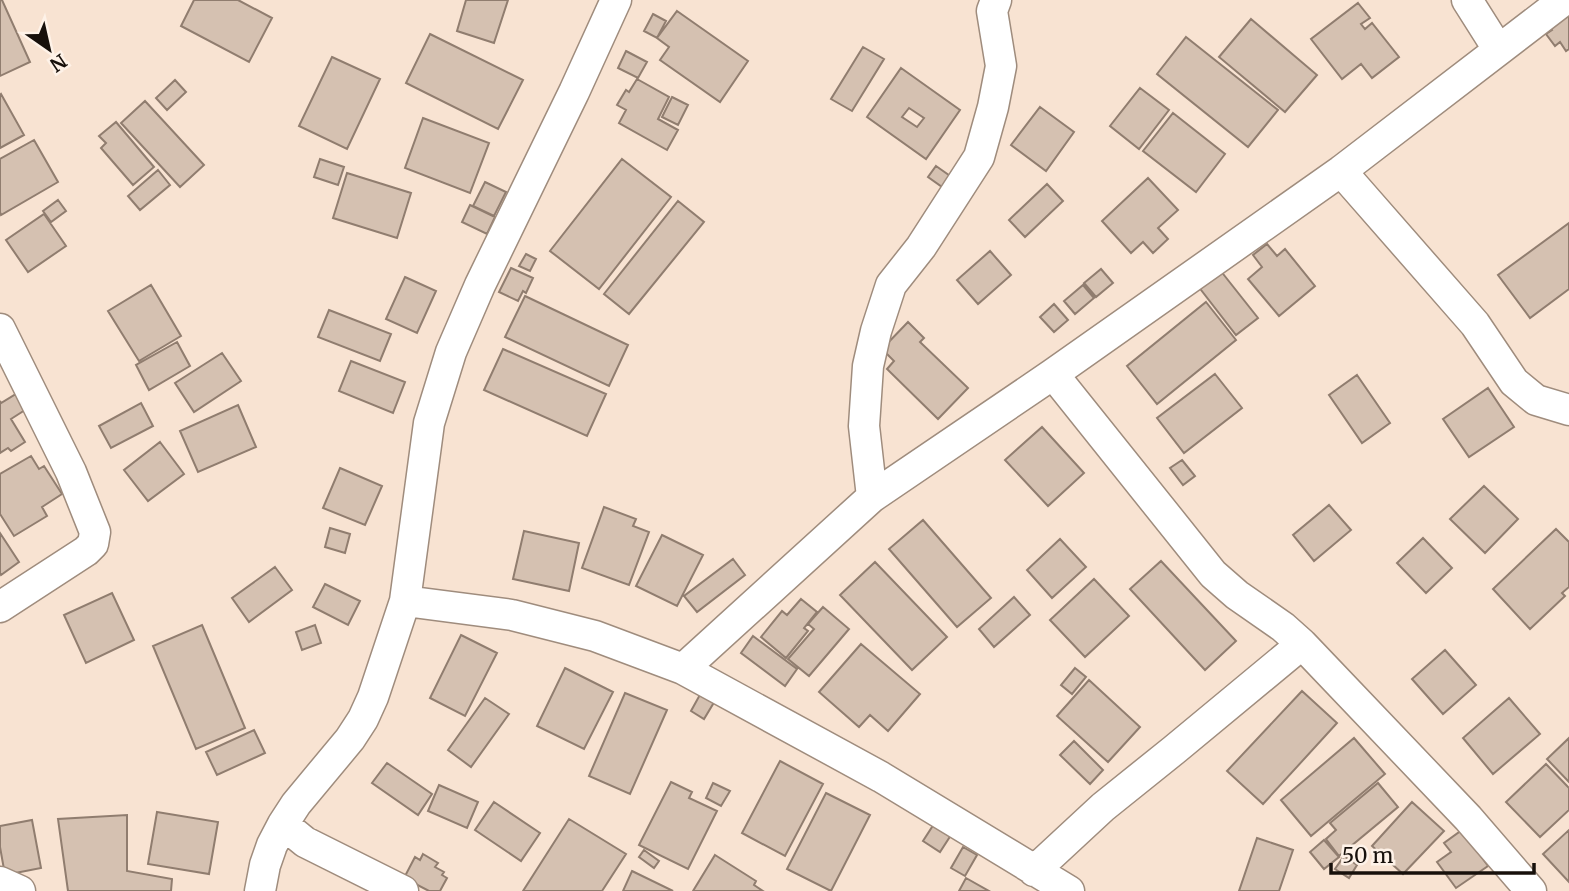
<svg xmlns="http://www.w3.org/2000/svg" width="1569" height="891" viewBox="0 0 1569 891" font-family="Merriweather,serif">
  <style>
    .building { fill: #d5c1b1; stroke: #907d6f; stroke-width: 2; fill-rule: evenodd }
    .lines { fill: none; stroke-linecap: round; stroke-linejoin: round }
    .street-casing { stroke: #9f8c7d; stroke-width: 33 }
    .street { stroke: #fff; stroke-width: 30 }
  </style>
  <rect width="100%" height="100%" fill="#f8e3d2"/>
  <path class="building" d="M0,0h2l28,62 -30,14z
    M194,0h44l34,18 -23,44 -68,-36z
    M466,0h42l-14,43 -37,-12z
    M1358,3l12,15 -9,6 4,5 7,-6 27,34 -27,21 -11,-14 -19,15 -31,-40z
    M1569,5v44l-3,2 -6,-9 -5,4 -9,-12 6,-4 -6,-9z
    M677,11l71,50 -28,41 -60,-42 9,-13 -12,-9z
    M653,14l13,7 -9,17 -13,-7z
    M1251,19l66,56 -32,37 -66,-55z
    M430,34l93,46 -25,49 -92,-46z
    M1186,37l92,73 -30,37 -91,-73z
    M863,47l21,12 -32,52 -21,-12z
    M626,51l21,11 -9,16 -20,-10z
    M332,57l48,22 -33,70 -48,-23z
    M901,68l59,42 -34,49 -59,-42zM909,108l15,10 -7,9 -15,-10z
    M637,79l32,18 -11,22 20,11 -11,20 -48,-27 7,-13 -9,-5 9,-15 3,2z
    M175,80l11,12 -19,18 -11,-12z
    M1140,88l29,22 -30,39 -29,-23z
    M1,94l23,41 -24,13v-53z
    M672,97l16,8 -10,20 -16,-8z
    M145,101l59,64 -24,22 -59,-64z
    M1040,107l34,25 -28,39 -35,-26z
    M1173,113l52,41 -29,38 -53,-41z
    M423,118l66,25 -19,50 -65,-25z
    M116,122l38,45 -21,18 -32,-37 5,-5 -7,-7z
    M34,140l24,42 -57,33 -1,-3v-53z
    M320,159l24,8 -6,18 -24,-8z
    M622,159l49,38 -72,92 -49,-38z
    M936,166l17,12 -8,11 -17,-12z
    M158,170l12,15 -30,25 -12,-14z
    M347,173l64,20 -14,45 -64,-20z
    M1148,178l30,32 -20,18 10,11 -15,14 -10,-11 -12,11 -29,-32z
    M485,182l21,10 -12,24 -21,-10z
    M1047,184l16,17 -38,36 -16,-17z
    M58,200l8,11 -15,11 -8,-11z
    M678,201l26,21 -75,92 -25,-20z
    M470,205l25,12 -8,17 -25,-12z
    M44,214l22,32 -38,26 -22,-32z
    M1569,223v66l-39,29 -32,-43z
    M1267,244l10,12 8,-7 30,37 -36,30 -31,-37 14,-12 -9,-12z
    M990,251l21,24 -33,29 -21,-24z
    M526,254l10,5 -6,12 -11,-5z
    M511,268l22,10 -7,15 -3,-2 -5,10 -19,-9z
    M1101,269l12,14 -17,14 -12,-14z
    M1220,270l38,48 -22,17 -38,-49z
    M405,277l31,14 -19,42 -31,-14z
    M151,285l30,51 -42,25 -31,-50z
    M1083,285l11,13 -19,16 -11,-13z
    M525,296l103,49 -19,41 -104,-49z
    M1206,302l30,38 -79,64 -30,-38z
    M1054,304l14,16 -14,12 -14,-15z
    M329,310l62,24 -11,27 -62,-24z
    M908,322l16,16 -4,4 48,46 -30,31 -51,-50 7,-8 -12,-12z
    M177,342l13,24 -41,24 -13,-25z
    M503,349l103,45 -19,42 -103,-46z
    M222,353l19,28 -47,31 -19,-29z
    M351,361l54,21 -12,31 -54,-22z
    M1215,374l27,34 -58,45 -27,-35z
    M1357,375l33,48 -28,20 -33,-48z
    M1488,388l26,39 -45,30 -26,-38z
    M16,394l9,16 -14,9 14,23 -14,9 -3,-3 -8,5v-52l1,2z
    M141,403l12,23 -42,22 -12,-22z
    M238,405l18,42 -58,25 -18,-41z
    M1042,427l42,46 -36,33 -43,-46z
    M160,442l24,32 -36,27 -24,-31z
    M31,456l8,13 5,-3 18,28 -20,13 5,9 -33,20 -14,-22v-40z
    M1182,460l13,16 -12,9 -13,-17z
    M340,468l42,18 -17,39 -42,-17z
    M1484,486l34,33 -33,34 -35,-34z
    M1329,505l22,25 -37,31 -21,-26z
    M604,507l32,12 -3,7 16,6 -20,53 -47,-17z
    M923,520l68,78 -34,29 -68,-78z
    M330,528l20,6 -5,19 -20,-6z
    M1556,529l13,13v45l-7,6 3,3 -35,33 -37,-40z
    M524,531l55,12 -10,48 -56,-12z
    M0,533l19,29 -18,13 -1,-2z
    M662,535l41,20 -26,51 -41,-20z
    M1423,538l29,30 -26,25 -29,-30z
    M1060,539l26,28 -34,31 -25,-28z
    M733,559l12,16 -48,37 -13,-16z
    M1161,561l75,80 -31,29 -75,-81z
    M875,562l72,75 -35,33 -72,-75z
    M275,567l17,23 -43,32 -17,-24z
    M1094,579l35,37 -44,41 -35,-37z
    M325,584l35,17 -12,24 -35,-18z
    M112,593l22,47 -48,23 -22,-48z
    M1014,597l16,18 -36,32 -15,-18z
    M801,599l16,13 -13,16 4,3 -22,27 -25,-21 21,-26 5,4z
    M823,607l26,22 -40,47 -21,-17 26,-30 -6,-5z
    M202,625l43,103 -49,21 -43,-103z
    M315,625l6,18 -19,7 -6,-18z
    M461,635l36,18 -32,63 -35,-18z
    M753,636l44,33 -12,17 -44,-33z
    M861,644l59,50 -32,37 -18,-16 -11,12 -40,-35z
    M1445,650l31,35 -33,29 -31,-35z
    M565,668l48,24 -29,57 -47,-23z
    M1075,668l11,9 -14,17 -11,-9z
    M1089,680l51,47 -32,35 -51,-46z
    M702,691l14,8 -12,20 -13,-8z
    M1302,691l35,32 -74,81 -36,-33z
    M625,693l42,17 -37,84 -41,-18z
    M485,698l24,16 -38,53 -23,-17z
    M1509,698l31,36 -47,40 -30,-36z
    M254,730l11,23 -48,22 -11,-23z
    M1354,738l31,36 -74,62 -30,-36z
    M1569,738v44l-22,-23z
    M1074,741l29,29 -13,14 -30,-29z
    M780,761l43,23 -38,72 -43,-23z
    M387,763l45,31 -14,21 -46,-32z
    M1546,764l23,24v22l-29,27 -34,-35z
    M671,782l21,10 -3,6 28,13 -29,58 -49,-24z
    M713,783l17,8 -9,15 -15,-8z
    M1378,783l20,24 -59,49 -13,-17 10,-9 -6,-7z
    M439,785l39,17 -11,26 -39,-17z
    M826,793l44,22 -39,76 -44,-22z
    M494,802l46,31 -19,28 -46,-31z
    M1412,802l32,29 -41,43 -31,-28z
    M157,812l61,10 -9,52 -61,-10z
    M127,815v56l45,8 -1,12h-103l-10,-72z
    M569,819l57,35 -24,37h-79z
    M32,820l9,48 -36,7 -5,-28v-21z
    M934,824l17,11 -11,17 -17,-11z
    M1462,830l26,36 -32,22 -19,-26 14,-10 -7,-9z
    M1569,830v52l-26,-28z
    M1257,838l36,12 -14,41h-40z
    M1324,840l15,17 -15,12 -14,-17z
    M963,847l14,8 -12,21 -14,-8z
    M644,850l15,11 -5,7 -15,-11z
    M423,854l15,9 -3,4 9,5 -2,3 5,3 -7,13h-11l-25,-13 11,-21 5,3z
    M715,855l41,26 -2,4 9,6h-70z
    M1344,856l13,9 -8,13 -14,-9z
    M632,871l41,20h-50z
    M966,878l23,13h-30z"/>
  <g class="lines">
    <g class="street-casing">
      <path id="street" d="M1467,0l31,49
        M1341,171l134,153 39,58 22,18 33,10
        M0,329l71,143 24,60 -2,12 -7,7 -86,56
        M1053,374l160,200 24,21 46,32 19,17 166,174 63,73
        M872,497l-8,-71 4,-60 8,-35 15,-46 30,-38 58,-90 14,-50 8,-41 -9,-55 4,-11
        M405,601l107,14 83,21 88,33 198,108 188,114
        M683,669l189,-172 181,-123 288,-203 223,-171
        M283,824l22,18 98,49
        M1034,871l69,-64 71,-57 128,-106
        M0,882l20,9
        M260,891l5,-26 7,-20 11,-21 13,-20 54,-65 13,-20 10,-22 32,-96 24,-178 22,-71 29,-67 94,-193 42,-92"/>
    </g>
    <use href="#street" class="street"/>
  </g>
  <g transform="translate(49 49) rotate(146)" stroke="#fef2e8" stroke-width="5" paint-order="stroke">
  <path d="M0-5L12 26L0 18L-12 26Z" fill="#17100b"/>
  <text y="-10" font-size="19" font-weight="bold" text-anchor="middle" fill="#17100b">N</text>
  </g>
  <path d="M1331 863v10h203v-10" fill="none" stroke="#17100b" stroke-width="3.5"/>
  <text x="1342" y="863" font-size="21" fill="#17100b" stroke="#fef2e8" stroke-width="5" paint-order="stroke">50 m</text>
</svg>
